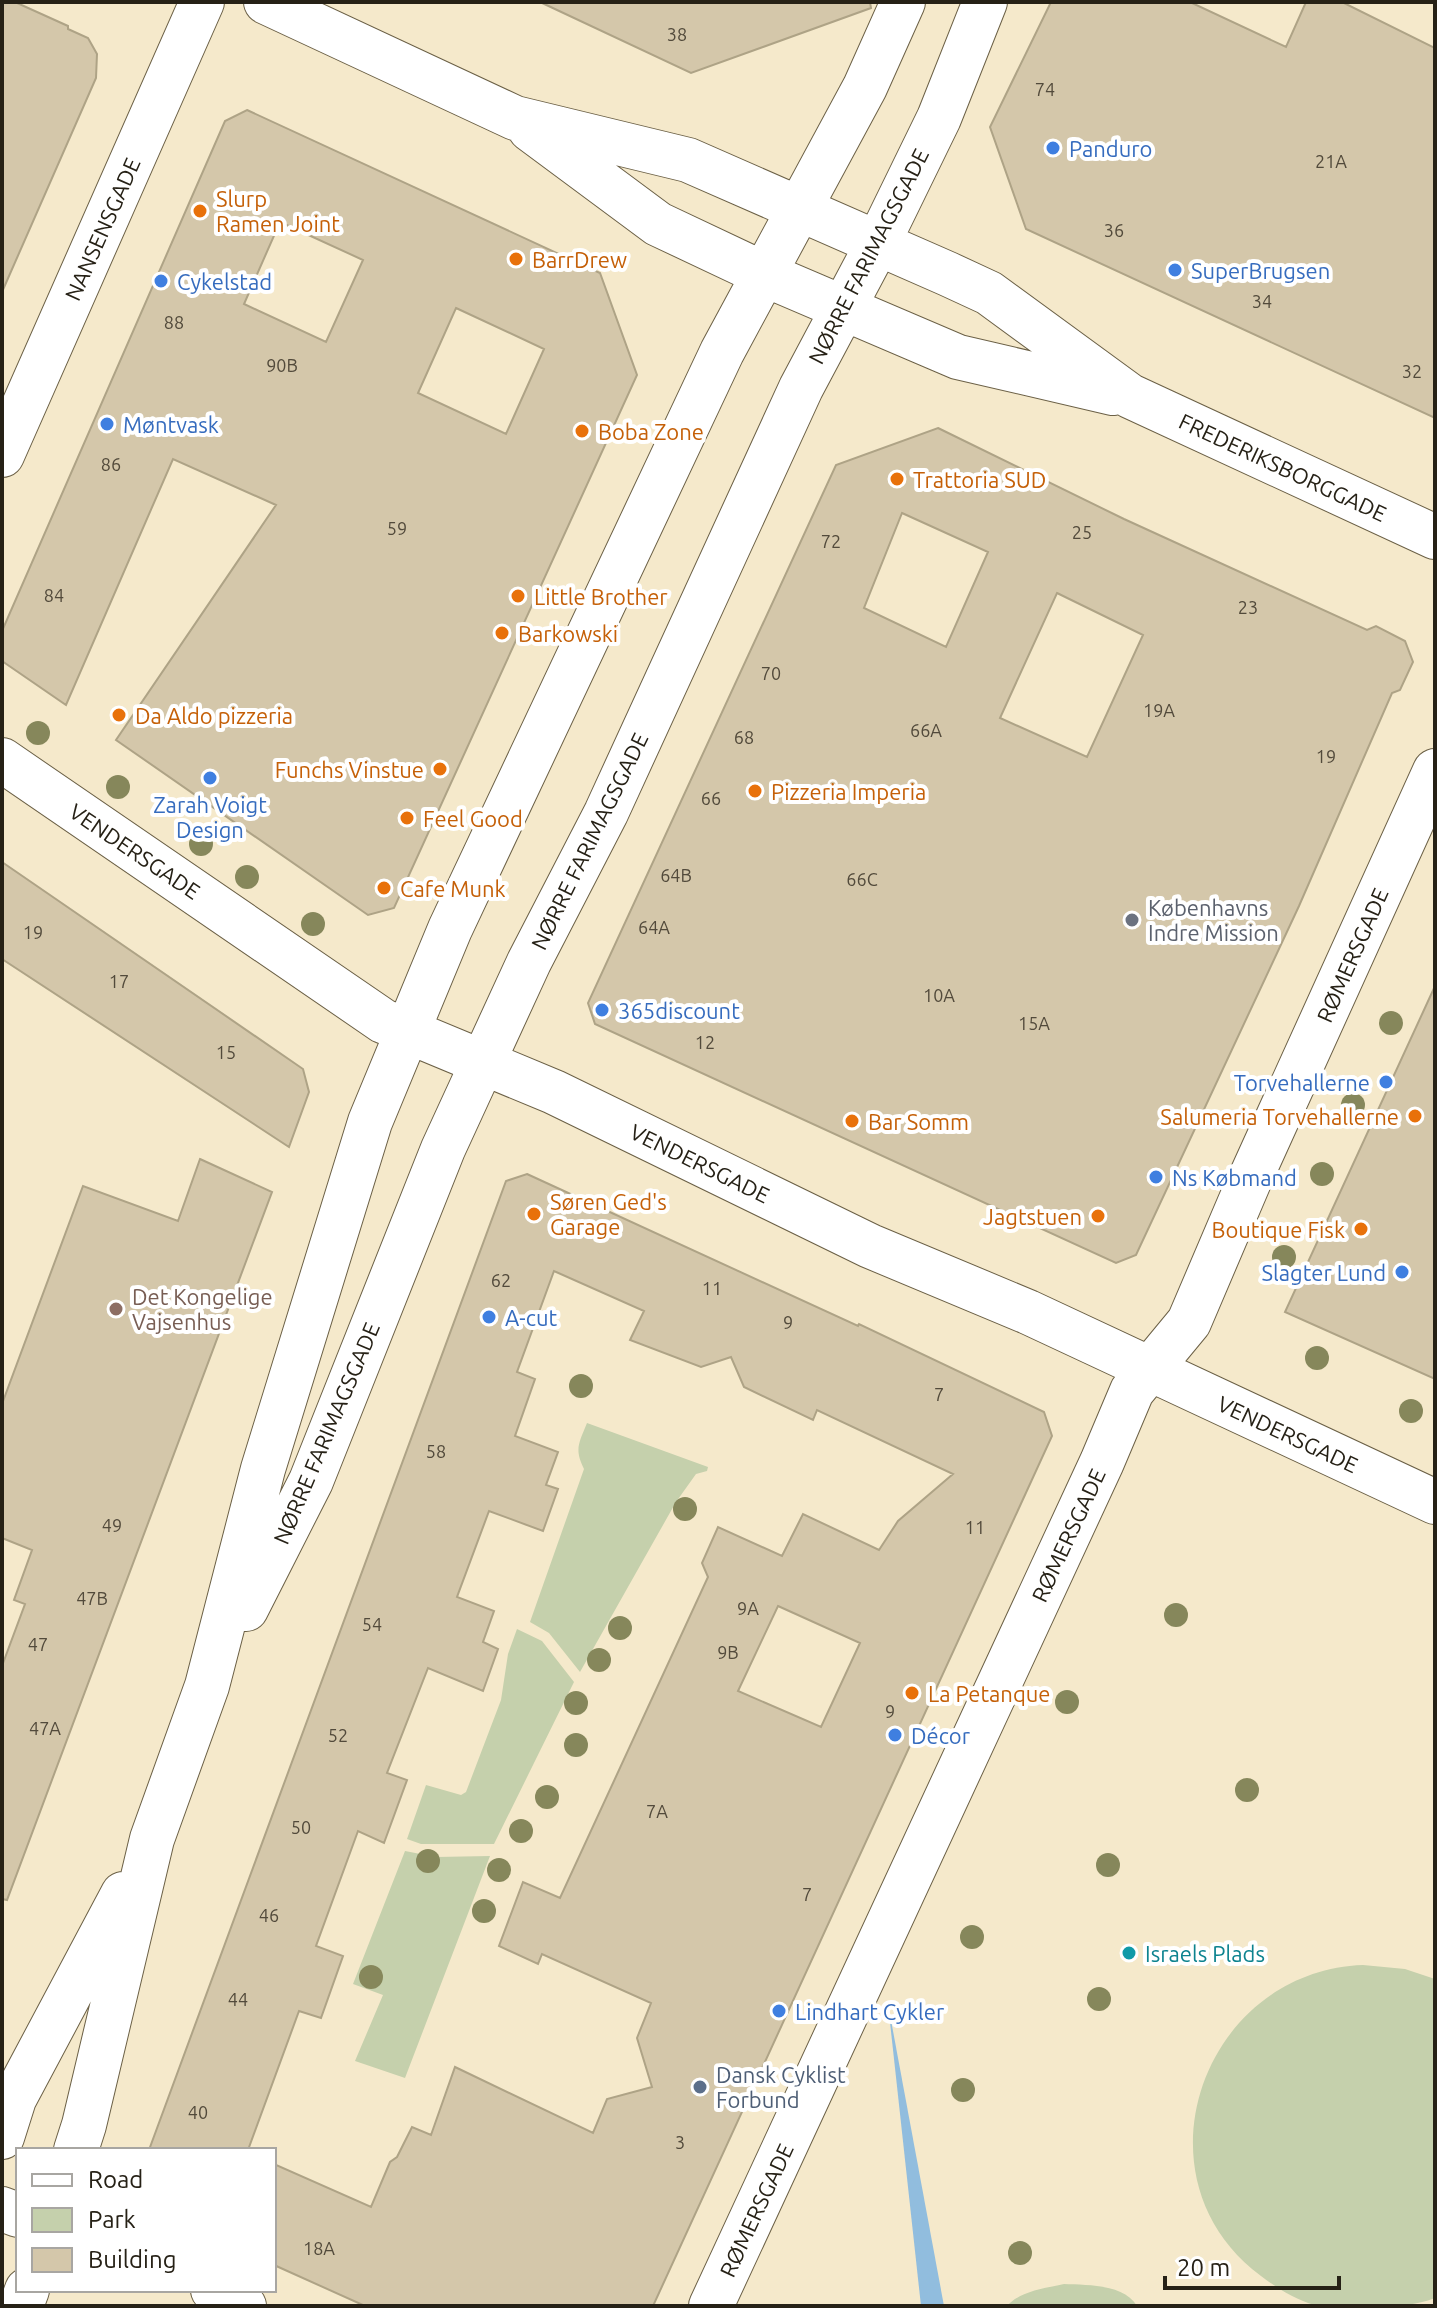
<svg xmlns="http://www.w3.org/2000/svg" width="1437" height="2308" viewBox="0 0 1437 2308" font-family="Ubuntu,sans-serif">
  <style>
    .green { fill: #c5d0ac }
    .water { fill: #91bdde }
    .building { fill: #d4c7aa; stroke: #aea386; stroke-width: 2; fill-rule: evenodd }
    .lines { fill: none; stroke-linecap: round; stroke-linejoin: round }
    .minor-casing { stroke: #6b6046; stroke-width: 46 }
    .minor { stroke: #fff; stroke-width: 44 }
    .tree { fill: #86875b }
    .shop-dot { fill: #3f7fe0; stroke: #fff; stroke-width: 3 }
    .food-dot { fill: #e8710a; stroke: #fff; stroke-width: 3 }
    .worship-dot { fill: #6b7280; stroke: #fff; stroke-width: 3 }
    .education-dot { fill: #8d6e63; stroke: #fff; stroke-width: 3 }
    .culture-dot { fill: #0f9aa8; stroke: #fff; stroke-width: 3 }
    .service-dot { fill: #5c6f8a; stroke: #fff; stroke-width: 3 }
    .labels { text-anchor: middle; dominant-baseline: central; stroke-width: 8; stroke-linejoin: round; paint-order: stroke }
    .number-label { font-size: 18px; fill: #524a3b }
    .shop-label { font-size: 22px; fill: #366cbe; stroke: #fff; text-anchor: start }
    .food-label { font-size: 22px; fill: #c56008; stroke: #fff; text-anchor: start }
    .street-label { font-size: 22px; fill: #262116; stroke: #fff }
    .worship-label { font-size: 22px; fill: #5b616d; stroke: #fff; text-anchor: start }
    .education-label { font-size: 22px; fill: #785e54; stroke: #fff; text-anchor: start }
    .culture-label { font-size: 22px; fill: #0d838f; stroke: #fff; text-anchor: start }
    .service-label { font-size: 22px; fill: #4e5e75; stroke: #fff; text-anchor: start }
  </style>
  <rect width="100%" height="100%" fill="#f5e9cb"/>
  <path class="green" d="M587,1423l121,44 -1,4 -11,3 -20,28 -96,170 -31,-39 -19,-11 54,-153c-10,-20 -5,-26 3,-46z
    M517,1629l25,12 32,41 -80,162h-73l-14,-5 19,-54 35,10 5,-3 35,-92 7,-46z
    M405,1851l31,6 54,-1 -85,222 -50,-17 28,-66 -30,-11z
    M1363,1965l42,4 30,10v319c-26,10 -51,8 -78,8 -12,0 -25,1 -37,0 -20,-3 -43,-18 -59,-30 -132,-98 -58,-305 102,-311z
    M1064,2284c23,1 60,0 73,22h-130c13,-15 39,-18 57,-22z"/>
  <path class="water" d="M888,2004l56,302h-23z"/>
  <path class="building" d="M2,2h13l53,24v3l20,9 9,16 -1,24 -94,214z
    M540,2h330l1,6 -180,65z
    M1051,2h139l96,45 20,-45h36l93,46v370l-409,-189 -36,-102z
    M247,110l353,163 37,102 -243,533 -26,7 -252,-175 160,-235 -103,-46 -107,246 -64,-44v-30l223,-510zM280,222l83,38 -37,82 -82,-38zM456,308l88,41 -38,85 -88,-41z
    M938,428l186,91 243,111 9,-4 29,15 8,21 -13,28 -8,3 -93,213 -163,349 -20,8 -521,-239 -7,-21 248,-538zM902,513l86,39 -42,95 -82,-39zM1057,593l86,42 -56,122 -87,-39z
    M2,862l301,207 6,23 -20,55 -287,-188z
    M1435,986v393l-150,-67z
    M200,1159l72,33 -265,708 -5,-1v-233l23,-62 -11,-4 18,-50 -30,-12v-134l81,-218 95,35z
    M527,1174l331,152 1,-2 185,88 8,24 -399,870h-288l-91,-41v-101l97,43 19,-45 7,-5 15,-30 19,8 24,-68 138,66 14,-34 45,-12 -15,-49 14,-35 -109,-49 -4,10 -39,-18 24,-64 37,16 148,-321 -6,-14 16,-36 64,29 21,-42 76,36 19,-29 55,-47 -136,-64 -4,10 -69,-33 -13,-30 -30,10 -71,-27 14,-29 -90,-40 -37,101 18,7 -20,57 43,16 -12,33 12,4 -15,42 -54,-20 -32,86 37,14 -11,31 15,7 -15,42 -55,-23 -41,105 20,7 -23,63 -26,-12 -42,115 27,10 -22,62 -22,-7 -51,139h-99l357,-969zM778,1606l82,37 -39,84 -83,-36z"/>
  <g class="lines">
    <g class="minor-casing">
      <path id="minor" d="M266,2l249,116 173,42 260,114 41,19 141,103 305,141
        M530,129l128,95 108,51 192,82 155,36
        M2,455l200,-453
        M2,760l381,261 171,71 316,154 158,66 407,190
        M246,1609l65,-128 132,-332 40,-87 46,-100 77,-149 195,-425 77,-145 61,-125 46,-116
        M2,2137l12,-38 109,-205
        M76,2150l8,-25 68,-286 55,-153 56,-217 107,-347 80,-193 272,-577 143,-265 38,-85
        M2,2209l16,6
        M213,2290l31,16
        M21,2306l6,-16
        M711,2306l391,-844 30,-71 57,-69 61,-143 185,-408"/>
    </g>
    <use href="#minor" class="minor"/>
  </g>
  <g class="tree">
    <circle cx="38" cy="733" r="12"/>
    <circle cx="118" cy="787" r="12"/>
    <circle cx="201" cy="844" r="12"/>
    <circle cx="247" cy="877" r="12"/>
    <circle cx="313" cy="924" r="12"/>
    <circle cx="1391" cy="1023" r="12"/>
    <circle cx="1353" cy="1105" r="12"/>
    <circle cx="1322" cy="1174" r="12"/>
    <circle cx="1284" cy="1257" r="12"/>
    <circle cx="1317" cy="1358" r="12"/>
    <circle cx="581" cy="1386" r="12"/>
    <circle cx="1411" cy="1411" r="12"/>
    <circle cx="685" cy="1509" r="12"/>
    <circle cx="1176" cy="1615" r="12"/>
    <circle cx="620" cy="1628" r="12"/>
    <circle cx="599" cy="1660" r="12"/>
    <circle cx="1067" cy="1702" r="12"/>
    <circle cx="576" cy="1703" r="12"/>
    <circle cx="576" cy="1745" r="12"/>
    <circle cx="1247" cy="1790" r="12"/>
    <circle cx="547" cy="1797" r="12"/>
    <circle cx="521" cy="1831" r="12"/>
    <circle cx="428" cy="1861" r="12"/>
    <circle cx="1108" cy="1865" r="12"/>
    <circle cx="499" cy="1870" r="12"/>
    <circle cx="484" cy="1911" r="12"/>
    <circle cx="972" cy="1937" r="12"/>
    <circle cx="371" cy="1977" r="12"/>
    <circle cx="1099" cy="1999" r="12"/>
    <circle cx="963" cy="2090" r="12"/>
    <circle cx="1020" cy="2253" r="12"/>
  </g>
  <g class="shop-dot">
    <circle cx="1053" cy="148" r="8"/>
    <circle cx="1175" cy="270" r="8"/>
    <circle cx="161" cy="281" r="8"/>
    <circle cx="107" cy="424" r="8"/>
    <circle cx="210" cy="778" r="8"/>
    <circle cx="602" cy="1010" r="8"/>
    <circle cx="1386" cy="1082" r="8"/>
    <circle cx="1156" cy="1177" r="8"/>
    <circle cx="1402" cy="1272" r="8"/>
    <circle cx="489" cy="1317" r="8"/>
    <circle cx="895" cy="1735" r="8"/>
    <circle cx="779" cy="2011" r="8"/>
  </g>
  <g class="food-dot">
    <circle cx="200" cy="211" r="8"/>
    <circle cx="516" cy="259" r="8"/>
    <circle cx="582" cy="431" r="8"/>
    <circle cx="897" cy="479" r="8"/>
    <circle cx="518" cy="596" r="8"/>
    <circle cx="502" cy="633" r="8"/>
    <circle cx="119" cy="715" r="8"/>
    <circle cx="440" cy="769" r="8"/>
    <circle cx="755" cy="791" r="8"/>
    <circle cx="407" cy="818" r="8"/>
    <circle cx="384" cy="888" r="8"/>
    <circle cx="1415" cy="1116" r="8"/>
    <circle cx="852" cy="1121" r="8"/>
    <circle cx="534" cy="1214" r="8"/>
    <circle cx="1098" cy="1216" r="8"/>
    <circle cx="1361" cy="1229" r="8"/>
    <circle cx="912" cy="1693" r="8"/>
  </g>
  <circle class="worship-dot" cx="1132" cy="920" r="8"/>
  <circle class="education-dot" cx="116" cy="1309" r="8"/>
  <circle class="culture-dot" cx="1129" cy="1953" r="8"/>
  <circle class="service-dot" cx="700" cy="2087" r="8"/>
  <g class="labels">
    <g class="number-label">
      <text x="677" y="34">38</text>
      <text x="1045" y="89">74</text>
      <text x="1331" y="161">21A</text>
      <text x="1114" y="230">36</text>
      <text x="1262" y="301">34</text>
      <text x="174" y="322">88</text>
      <text x="282" y="365">90B</text>
      <text x="1412" y="371">32</text>
      <text x="111" y="464">86</text>
      <text x="397" y="528">59</text>
      <text x="1082" y="532">25</text>
      <text x="831" y="541">72</text>
      <text x="54" y="595">84</text>
      <text x="1248" y="607">23</text>
      <text x="771" y="673">70</text>
      <text x="1159" y="710">19A</text>
      <text x="926" y="730">66A</text>
      <text x="744" y="737">68</text>
      <text x="1326" y="756">19</text>
      <text x="711" y="798">66</text>
      <text x="676" y="875">64B</text>
      <text x="862" y="879">66C</text>
      <text x="654" y="927">64A</text>
      <text x="33" y="932">19</text>
      <text x="119" y="981">17</text>
      <text x="939" y="995">10A</text>
      <text x="1034" y="1023">15A</text>
      <text x="705" y="1042">12</text>
      <text x="226" y="1052">15</text>
      <text x="501" y="1280">62</text>
      <text x="712" y="1288">11</text>
      <text x="788" y="1322">9</text>
      <text x="939" y="1394">7</text>
      <text x="436" y="1451">58</text>
      <text x="112" y="1525">49</text>
      <text x="975" y="1527">11</text>
      <text x="92" y="1598">47B</text>
      <text x="748" y="1608">9A</text>
      <text x="372" y="1624">54</text>
      <text x="38" y="1644">47</text>
      <text x="728" y="1652">9B</text>
      <text x="890" y="1711">9</text>
      <text x="45" y="1728">47A</text>
      <text x="338" y="1735">52</text>
      <text x="657" y="1811">7A</text>
      <text x="301" y="1827">50</text>
      <text x="807" y="1894">7</text>
      <text x="269" y="1915">46</text>
      <text x="238" y="1999">44</text>
      <text x="198" y="2112">40</text>
      <text x="680" y="2142">3</text>
      <text x="319" y="2248">18A</text>
    </g>
    <g class="shop-label">
      <text x="1069" y="148">Panduro</text>
      <text x="1191" y="270">SuperBrugsen</text>
      <text x="177" y="281">Cykelstad</text>
      <text x="123" y="424">Møntvask</text>
      <text x="210" y="804" text-anchor="middle">Zarah Voigt<tspan x="210" dy="25">Design</tspan></text>
      <text x="618" y="1010">365discount</text>
      <text x="1370" y="1082" text-anchor="end">Torvehallerne</text>
      <text x="1172" y="1177">Ns Købmand</text>
      <text x="1386" y="1272" text-anchor="end">Slagter Lund</text>
      <text x="505" y="1317">A-cut</text>
      <text x="911" y="1735">Décor</text>
      <text x="795" y="2011">Lindhart Cykler</text>
    </g>
    <g class="food-label">
      <text x="216" y="198">Slurp<tspan x="216" dy="25">Ramen Joint</tspan></text>
      <text x="532" y="259">BarrDrew</text>
      <text x="598" y="431">Boba Zone</text>
      <text x="913" y="479">Trattoria SUD</text>
      <text x="534" y="596">Little Brother</text>
      <text x="518" y="633">Barkowski</text>
      <text x="135" y="715">Da Aldo pizzeria</text>
      <text x="424" y="769" text-anchor="end">Funchs Vinstue</text>
      <text x="771" y="791">Pizzeria Imperia</text>
      <text x="423" y="818">Feel Good</text>
      <text x="400" y="888">Cafe Munk</text>
      <text x="1399" y="1116" text-anchor="end">Salumeria Torvehallerne</text>
      <text x="868" y="1121">Bar Somm</text>
      <text x="550" y="1201">Søren Ged's<tspan x="550" dy="25">Garage</tspan></text>
      <text x="1082" y="1216" text-anchor="end">Jagtstuen</text>
      <text x="1345" y="1229" text-anchor="end">Boutique Fisk</text>
      <text x="928" y="1693">La Petanque</text>
    </g>
    <g class="street-label">
      <text transform="translate(102 229) rotate(-66)">NANSENSGADE</text>
      <text transform="translate(868 256) rotate(-63)">NØRRE FARIMAGSGADE</text>
      <text transform="translate(1283 467) rotate(25)">FREDERIKSBORGGADE</text>
      <text transform="translate(589 841) rotate(-64)">NØRRE FARIMAGSGADE</text>
      <text transform="translate(135 851) rotate(34)">VENDERSGADE</text>
      <text transform="translate(1352 955) rotate(-66)">RØMERSGADE</text>
      <text transform="translate(700 1163) rotate(26)">VENDERSGADE</text>
      <text transform="translate(326 1433) rotate(-67)">NØRRE FARIMAGSGADE</text>
      <text transform="translate(1288 1434) rotate(25)">VENDERSGADE</text>
      <text transform="translate(1068 1535) rotate(-65)">RØMERSGADE</text>
      <text transform="translate(756 2210) rotate(-65)">RØMERSGADE</text>
    </g>
    <g class="worship-label">
      <text x="1148" y="907">Københavns<tspan x="1148" dy="25">Indre Mission</tspan></text>
    </g>
    <g class="education-label">
      <text x="132" y="1296">Det Kongelige<tspan x="132" dy="25">Vajsenhus</tspan></text>
    </g>
    <g class="culture-label">
      <text x="1145" y="1953">Israels Plads</text>
    </g>
    <g class="service-label">
      <text x="716" y="2074">Dansk Cyklist<tspan x="716" dy="25">Forbund</tspan></text>
    </g>
  </g>
  <rect width="1437" height="2308" fill="none" stroke="#262116" stroke-width="8"/>
  <rect x="16" y="2148" width="260" height="144" fill="#ffffff" stroke="#a8a6a2" stroke-width="2"/>
  <rect x="32" y="2174" width="40" height="12" fill="#ffffff" stroke="#a8a6a2" stroke-width="2"/>
  <text x="88" y="2188" font-size="24" fill="#262116">Road</text>
  <rect x="32" y="2208" width="40" height="24" fill="#c5d0ac" stroke="#a8a6a2" stroke-width="2"/>
  <text x="88" y="2228" font-size="24" fill="#262116">Park</text>
  <rect x="32" y="2248" width="40" height="24" fill="#d4c7aa" stroke="#a8a6a2" stroke-width="2"/>
  <text x="88" y="2268" font-size="24" fill="#262116">Building</text>
  <path d="M1165 2276v12h174v-12" fill="none" stroke="#262116" stroke-width="4"/>
  <text x="1177" y="2276" font-size="24" fill="#262116" stroke="#ffffff" stroke-width="6" paint-order="stroke">20 m</text>
</svg>
